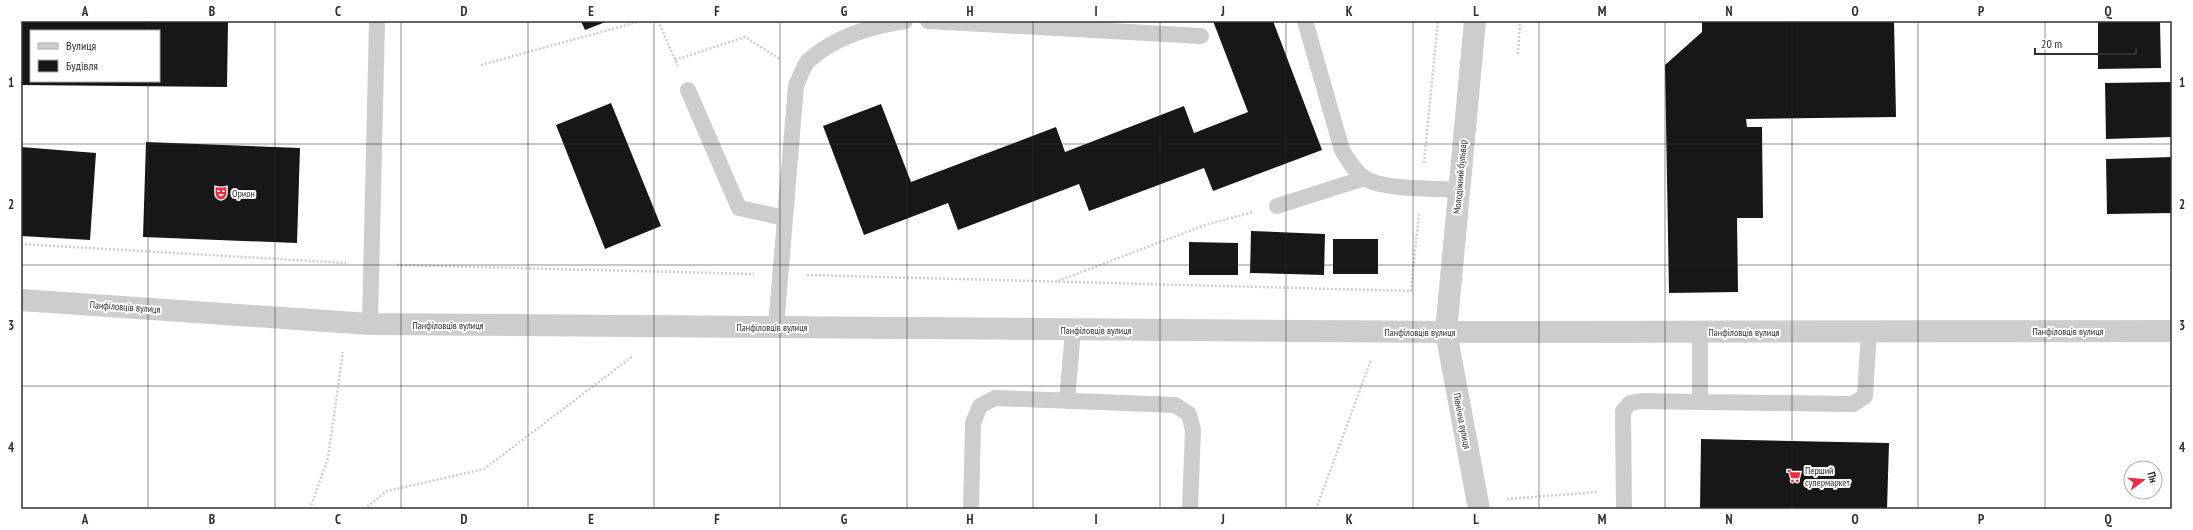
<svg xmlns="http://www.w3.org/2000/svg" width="2193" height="530" viewBox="0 0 2193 530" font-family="'PT Sans Narrow',sans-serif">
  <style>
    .building { fill: #171717; fill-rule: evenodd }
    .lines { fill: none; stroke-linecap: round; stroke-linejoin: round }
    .path { stroke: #cdcdcd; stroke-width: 2.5; stroke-dasharray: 2 2; stroke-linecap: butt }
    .service { stroke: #cdcdcd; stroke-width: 16 }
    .minor { stroke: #cdcdcd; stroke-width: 22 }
    .grid { fill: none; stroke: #303030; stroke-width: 1; stroke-opacity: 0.55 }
    .labels { text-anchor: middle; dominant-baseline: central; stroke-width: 4; stroke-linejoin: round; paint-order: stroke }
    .street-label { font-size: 10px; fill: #303030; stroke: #fff }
    .poi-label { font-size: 10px; fill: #303030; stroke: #fff; text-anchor: start }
    .neatline { fill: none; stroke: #303030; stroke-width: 1.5 }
    .grid-label { font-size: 13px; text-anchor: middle; font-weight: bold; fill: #303030 }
  </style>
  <rect width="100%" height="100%" fill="#fff"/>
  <path class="building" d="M21,21h207l-1,66 -206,-2zM31,31h128v50h-128z
    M581,21h27l-23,9z
    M1213,21h60l49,129 -109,41 -9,-23 -115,43 -10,-27 -121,46 -10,-27 -84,32 -41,-109 58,-22 30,78 145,-55 9,25 119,-46 10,27 54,-21z
    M1702,21h192l2,96 -150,2 1,8h15l1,91h-26l1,74 -69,1 -4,-228 37,-33z
    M2098,21h62l1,47 -63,1z
    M2172,82v55l-66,2 -1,-56z
    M611,103l50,123 -56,23 -49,-124z
    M146,142l154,6 -3,95 -154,-6z
    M21,147l75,6 -6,87 -69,-4z
    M2172,157v56l-65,1 -1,-55z
    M1251,231l74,3 -1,41 -74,-2z
    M1333,239h45v35h-45z
    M1189,242l49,1v32h-49z
    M1701,439l188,4 -2,66h-187z"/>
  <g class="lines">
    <path class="path" d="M658,21l20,45
      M1518,54l2,-33
      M675,60l70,-23 35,22
      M481,65l160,-44
      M1424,163l14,-142
      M21,244l325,19
      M397,265l357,9
      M807,275l604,16 8,-78
      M1058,281l147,-56 48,-13
      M1507,499l90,-7
      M310,509l18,-51 15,-106
      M364,509l23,-18 97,-22 149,-113
      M1316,509l55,-149"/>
    <path class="service" d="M928,21l273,15
      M1305,21l37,129c6,10 13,22 24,29 20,11 68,9 93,11
      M688,90l51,118 46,10
      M1277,206l88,-28
      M370,324l7,-303
      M776,327l20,-241c3,-7 7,-19 12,-25 26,-24 64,-35 97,-40
      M1067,401l6,-71
      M1700,402l153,2 12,-8 4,-65
      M971,509l2,-86 7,-17 15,-8 180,7 14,9 4,16 -3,79
      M1624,509l-1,-98 7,-8 11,-2 59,1v-70"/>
    <path class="minor" d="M1475,21l-29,311 33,177
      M21,300l349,24 1076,8 726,-1"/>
  </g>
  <path class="grid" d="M148,21v10M275,21v488M401,21v488M528,21v488M654,21v488M780,21v488M907,21v488M1033,21v488M1160,21v488M1286,21v488M1413,21v488M1539,21v488M1665,21v488M1792,21v488M1918,21v488M2045,21v488M148,81v428M21,144h2151M21,265h2151M21,386h2151"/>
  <defs>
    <g id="theatre-bare" transform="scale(1.08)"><path d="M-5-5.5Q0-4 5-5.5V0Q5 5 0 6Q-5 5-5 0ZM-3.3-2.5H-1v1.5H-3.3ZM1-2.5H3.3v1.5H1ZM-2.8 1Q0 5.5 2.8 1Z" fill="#ee2b41" stroke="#fff" stroke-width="2.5" paint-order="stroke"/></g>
    <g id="supermarket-bare" transform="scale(1.08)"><path d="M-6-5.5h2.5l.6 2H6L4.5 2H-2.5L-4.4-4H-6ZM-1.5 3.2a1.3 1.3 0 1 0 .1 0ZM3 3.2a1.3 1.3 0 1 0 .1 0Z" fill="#ee2b41" stroke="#fff" stroke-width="2.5" paint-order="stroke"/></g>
  </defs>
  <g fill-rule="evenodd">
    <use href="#theatre-bare" x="221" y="193"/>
    <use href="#supermarket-bare" x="1794" y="476"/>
  </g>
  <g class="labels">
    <g class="street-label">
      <text transform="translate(1460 177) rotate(-85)">Молодіжний бульвар</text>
      <text transform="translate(125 307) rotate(4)">Панфіловців вулиця</text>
      <text x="448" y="325">Панфіловців вулиця</text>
      <text x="772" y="327">Панфіловців вулиця</text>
      <text x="1096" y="330">Панфіловців вулиця</text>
      <text x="2068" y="331">Панфіловців вулиця</text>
      <text x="1420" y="332">Панфіловців вулиця</text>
      <text x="1744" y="332">Панфіловців вулиця</text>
      <text transform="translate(1462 421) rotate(79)">Північна вулиця</text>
    </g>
    <g class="poi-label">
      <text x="232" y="193">Орион</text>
      <text x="1805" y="470">Перший<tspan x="1805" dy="12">супермаркет</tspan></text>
    </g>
  </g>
  <rect width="2193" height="530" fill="none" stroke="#ffffff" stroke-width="44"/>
  <rect x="30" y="30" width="130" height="52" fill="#ffffff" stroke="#acacac"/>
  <rect x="38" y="43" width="20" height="6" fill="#cdcdcd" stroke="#acacac"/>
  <text x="66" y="50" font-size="12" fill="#303030">Вулиця</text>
  <rect x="38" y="60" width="20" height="12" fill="#171717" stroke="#acacac"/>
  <text x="66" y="70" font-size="12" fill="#303030">Будівля</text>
  <g transform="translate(2143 480) rotate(74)"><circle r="19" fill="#ffffff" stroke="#acacac"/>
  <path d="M0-3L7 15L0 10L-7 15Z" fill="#ee2b41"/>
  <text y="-6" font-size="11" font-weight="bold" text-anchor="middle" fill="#303030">Пн</text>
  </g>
  <path d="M2035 48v6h101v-6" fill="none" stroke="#303030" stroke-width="2"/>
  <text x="2041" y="48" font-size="12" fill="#303030" stroke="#ffffff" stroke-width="3" paint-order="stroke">20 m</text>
  <rect x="22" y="22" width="2149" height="486" class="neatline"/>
  <g class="grid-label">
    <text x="85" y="16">A</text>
    <text x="212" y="16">B</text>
    <text x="338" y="16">C</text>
    <text x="464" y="16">D</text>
    <text x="591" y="16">E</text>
    <text x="717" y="16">F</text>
    <text x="844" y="16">G</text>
    <text x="970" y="16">H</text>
    <text x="1096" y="16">I</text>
    <text x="1223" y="16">J</text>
    <text x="1349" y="16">K</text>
    <text x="1476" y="16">L</text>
    <text x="1602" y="16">M</text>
    <text x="1729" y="16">N</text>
    <text x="1855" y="16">O</text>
    <text x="1981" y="16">P</text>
    <text x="2108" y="16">Q</text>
    <text x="11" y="87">1</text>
    <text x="2182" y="87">1</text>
    <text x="11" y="209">2</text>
    <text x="2182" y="209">2</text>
    <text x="11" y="330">3</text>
    <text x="2182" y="330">3</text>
    <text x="11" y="452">4</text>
    <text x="2182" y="452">4</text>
    <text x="85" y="524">A</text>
    <text x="212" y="524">B</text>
    <text x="338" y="524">C</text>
    <text x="464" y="524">D</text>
    <text x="591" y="524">E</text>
    <text x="717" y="524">F</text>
    <text x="844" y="524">G</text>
    <text x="970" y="524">H</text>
    <text x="1096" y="524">I</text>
    <text x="1223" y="524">J</text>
    <text x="1349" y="524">K</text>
    <text x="1476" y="524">L</text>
    <text x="1602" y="524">M</text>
    <text x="1729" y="524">N</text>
    <text x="1855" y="524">O</text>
    <text x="1981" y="524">P</text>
    <text x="2108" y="524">Q</text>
  </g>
</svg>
